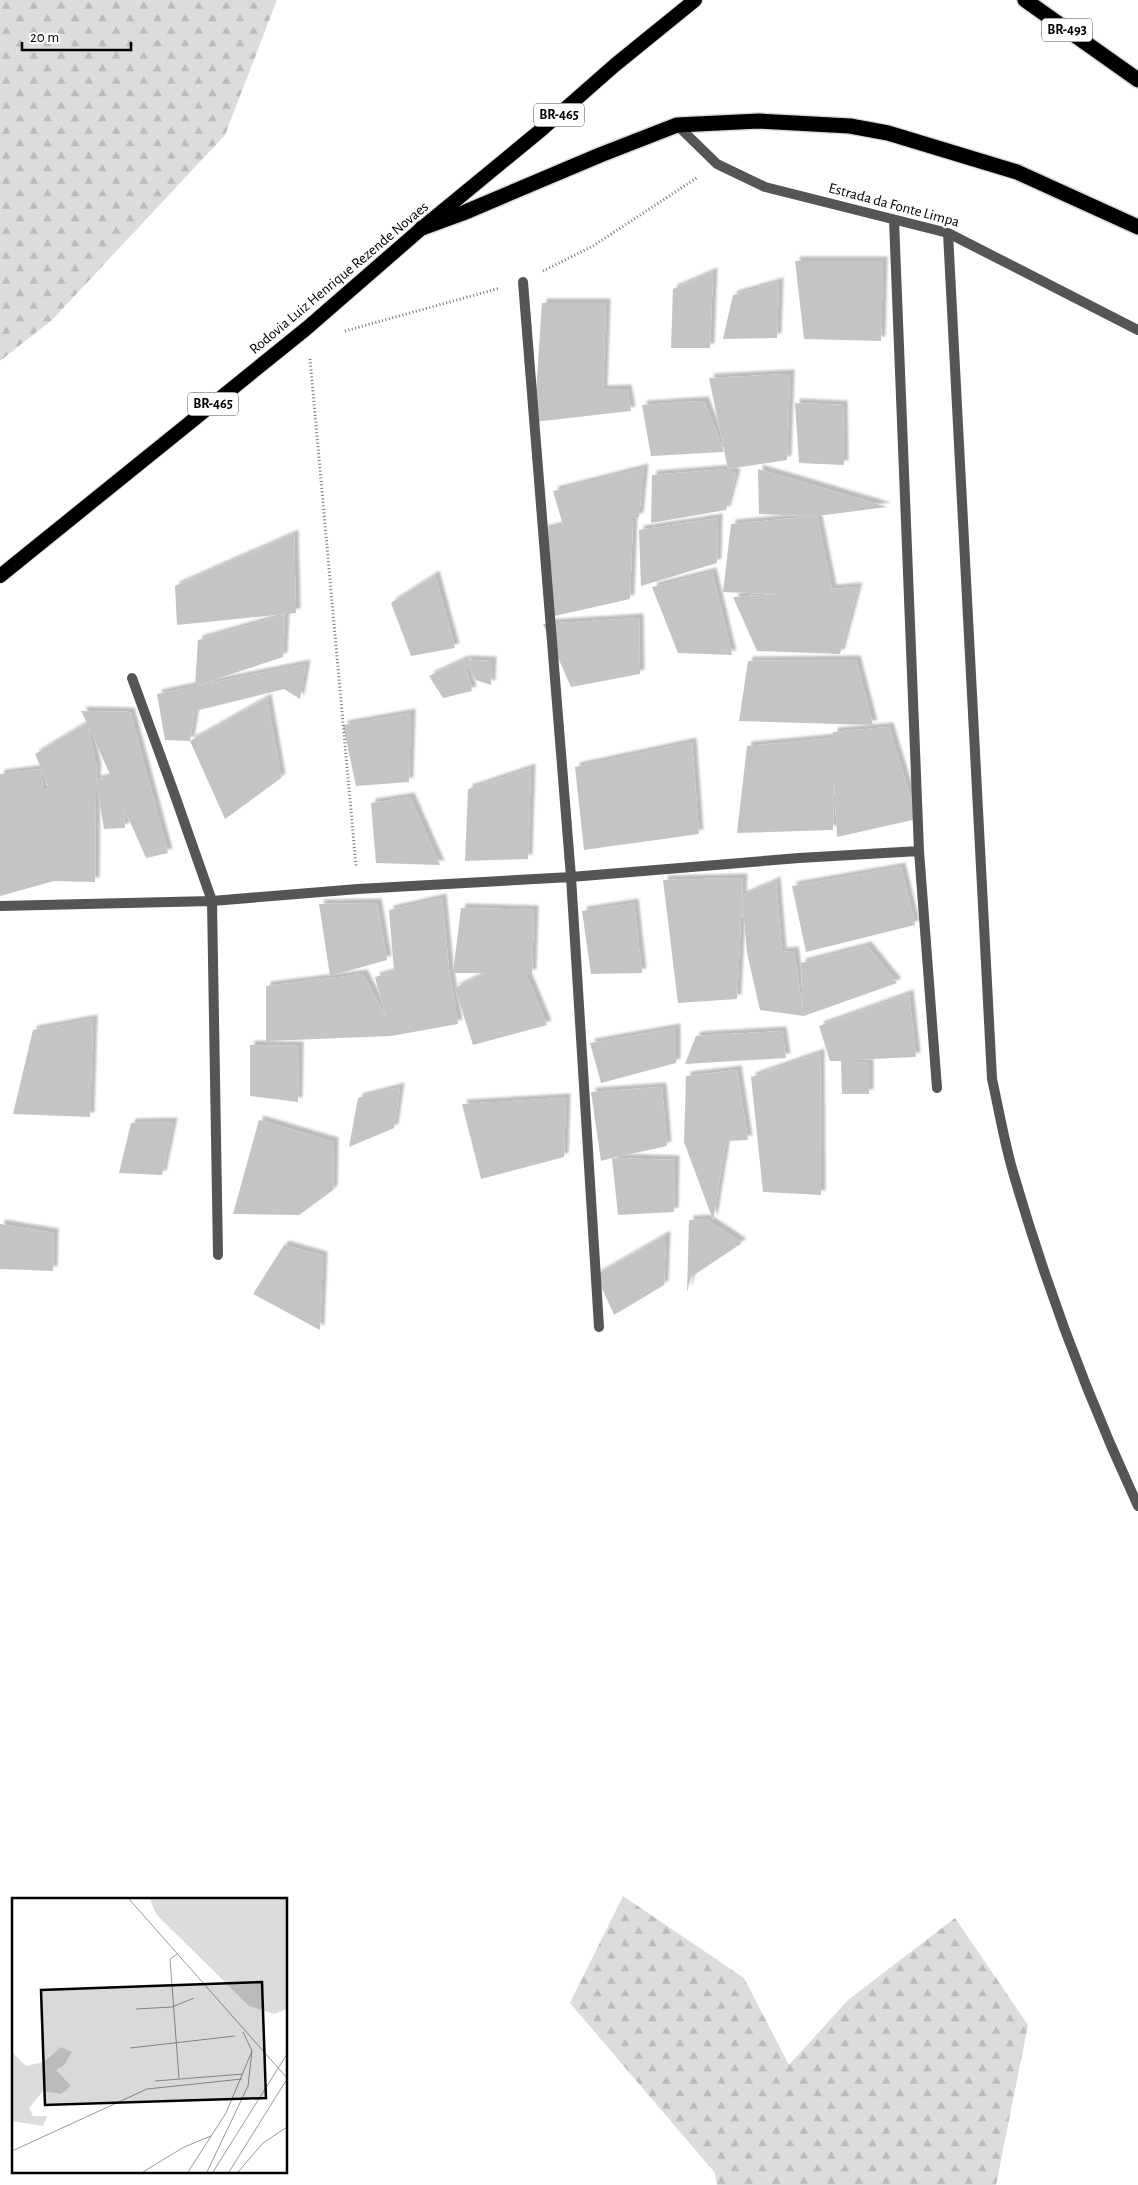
<svg xmlns="http://www.w3.org/2000/svg" width="1138" height="2185" viewBox="0 0 1138 2185" font-family="'Alegreya Sans',sans-serif">
  <style>
    .forest { fill: url(#forest-firs) }
    .building { fill: #c4c4c4; filter: url(#shadow) }
    .lines { fill: none; stroke-linecap: round; stroke-linejoin: round }
    .trunk-casing { stroke: #dbdbdb; stroke-width: 16 }
    .motorway-casing { stroke: #dbdbdb; stroke-width: 18 }
    .path { stroke: #777; stroke-width: 3; stroke-dasharray: 1 2.5; stroke-linecap: butt }
    .minor { stroke: #555; stroke-width: 10 }
    .trunk { stroke: #000; stroke-width: 14 }
    .motorway { stroke: #000; stroke-width: 15 }
    .labels { text-anchor: middle; dominant-baseline: central; stroke-width: 4; stroke-linejoin: round; paint-order: stroke }
    .shield { fill: #fff; stroke: #4c4c4c; stroke-width: 1 }
    .shield-label { font-size: 14px; font-weight: bold; fill: #000 }
    .street-label { font-size: 15px; fill: #000; stroke: #fff }
    .inset-road { fill: none; stroke: #999; stroke-width: 1 }
    .view { fill: #000; fill-opacity: 0.15; stroke: #000; stroke-width: 2.5 }
    .inset-edge { fill: none; stroke: #000; stroke-width: 2.5 }
  </style>
  <defs>
    <pattern id="forest-firs" width="22" height="20" patternUnits="userSpaceOnUse" patternTransform="scale(1.25)"><rect width="22" height="20" fill="#dcdcdc"/><path d="M5 1l3.5 6h-7zM16 11l3.5 6h-7z" fill="#bbb"/></pattern>
    <filter id="shadow"><feDropShadow dx="4.5" dy="-4.5" stdDeviation="1" flood-color="#0004"/></filter>
  </defs>
  <rect width="100%" height="100%" fill="#fff"/>
  <path class="forest" d="M0,0h277l-52,135 -173,185 -52,41z
    M623,1896l121,82 45,87 59,-65 107,-82 73,107 -32,160h-279l-2,-12 -145,-170z"/>
  <path class="building" d="M795,261h88l-2,80 -77,-2z
    M713,272l-3,76h-39l2,-59z
    M779,282l-2,56 -54,1 10,-44z
    M542,303h64l-3,87 24,-1 4,22 -97,11z
    M790,374l-3,86 -59,9 -19,-91z
    M704,401l20,51 -73,4 -9,-51z
    M795,403l48,2 1,60 -45,-2z
    M644,468l-5,49 -6,2 -3,80 -80,18 -7,-87 20,-5 -10,-34z
    M728,469l8,5 -10,36 -75,13 1,-48z
    M758,469l129,38 -70,9 15,73 26,-2 -18,67 -83,-3 -24,-54 44,-3 -54,-2 8,-68 85,-8 -57,-2z
    M718,518l-1,45 -76,23 -2,-56z
    M294,534l2,79 -119,12 -2,-39z
    M712,572l20,83 -54,-2 -26,-66z
    M435,575l20,73 -44,8 -20,-53z
    M285,615l-2,42 -88,29 111,-22 -6,35 -16,-10 -89,22 -5,30 -25,-1 -8,-46 38,-8 3,-46z
    M639,618l1,56 -69,13 -28,-63z
    M464,660l8,31 -29,7 -14,-22z
    M464,660l28,1 -1,24 -15,-5z
    M856,660l17,65 -134,-4 9,-60z
    M267,698l14,80 -56,41 -35,-78z
    M81,711l49,1 38,141 -22,5 -22,-50 1,20 -21,1 -8,-49 15,-3 -24,-54 10,46 -1,10 -1,103 -41,-1 -54,15v-122l41,-5 2,21 6,-2 -14,-34 52,-31z
    M411,713l-2,69 -53,4 -13,-61z
    M889,727l28,92 -80,18 -3,-60 -1,53 -96,3 10,-87 86,-8v-6z
    M692,742l7,92 -115,16 -9,-83z
    M531,768l-3,91 -63,2 3,-72z
    M410,797l30,68 -64,-2 -5,-60z
    M901,867l14,58 -109,27 -14,-66z
    M743,878l-6,121 -59,4 -15,-123z
    M776,881l6,71 12,-1 9,61 -2,-49 66,-17 30,37 -93,33 -44,-6 -13,-57 -5,-57z
    M442,898l7,71 9,55 -67,12 -125,5v-55l97,-12 23,44 -11,-41 19,-5 -5,-62z
    M377,903l10,57 -57,16 -11,-72z
    M634,903l8,70 -51,1 -9,-63z
    M461,908l73,2 -2,64h-6l21,51 -74,20 -18,-57 31,-15h-33z
    M909,994l7,63 -63,3 1,3 15,-1v32h-27l-1,-33h-11l-11,-35z
    M93,1019l-3,98 -77,-3 20,-84z
    M676,1028v35l-75,20 -11,-40z
    M782,1031l4,27 -101,6 11,-28z
    M250,1045l49,1 -1,56 -48,-6z
    M820,1053l1,142 -58,-3 -12,-115z
    M737,1070l11,70 -22,1 -13,79 -29,-78 2,-66z
    M400,1087l-6,41 -45,19 9,-49z
    M662,1087l5,59 -55,12 63,2 -1,52 -56,3 -6,-57 -11,3 -10,-69z
    M566,1098l-2,59 -83,22 -19,-75z
    M259,1120l75,22 -1,48 -34,25 -66,-1z
    M173,1122l-11,53 -43,-2 12,-50z
    M706,1219l36,24 -51,34 -4,15 2,-72z
    M0,1224l54,9 -1,38 -53,-2z
    M666,1235l-2,50 -50,30 -18,-40z
    M284,1245l39,11 -3,74 -67,-36z"/>
  <g class="lines">
    <g class="trunk-casing">
      <path id="trunk" d="M0,576l307,-248 115,-100 119,-98 74,-65 80,-65"/>
    </g>
    <g class="motorway-casing">
      <path id="motorway" d="M1025,0l113,80
        M422,228l41,-15 137,-58 77,-30 82,-4 91,5 38,7 129,39 121,55"/>
    </g>
    <path class="path" d="M543,271l50,-25 105,-69
      M345,331l155,-43
      M310,359l46,507"/>
    <path class="minor" d="M677,125l40,39 48,23 183,46 190,97
      M894,220l25,631 18,237
      M948,233l44,846c7,31 12,62 21,93 33,114 75,226 125,334
      M523,282l48,595 28,450
      M132,678l41,112 39,111 6,354
      M0,906l212,-5 146,-12 213,-12 228,-19 120,-7"/>
    <use href="#trunk" class="trunk"/>
    <use href="#motorway" class="motorway"/>
  </g>
  <g class="labels">
    <g class="shield">
      <rect x="1042" y="18.5" width="50" height="23" rx="4"/>
      <rect x="534" y="103.5" width="50" height="23" rx="4"/>
      <rect x="188" y="392.5" width="50" height="23" rx="4"/>
    </g>
    <g class="shield-label">
      <text x="1067" y="30">BR-493</text>
      <text x="559" y="115">BR-465</text>
      <text x="213" y="404">BR-465</text>
    </g>
    <g class="street-label">
      <text transform="translate(894 205) rotate(15)">Estrada da Fonte Limpa</text>
      <text transform="translate(339 278) rotate(-40)">Rodovia Luiz Henrique Rezende Novaes</text>
    </g>
  </g>
  <g transform="translate(12 1898)">
    <rect width="275" height="275" fill="#fff"/>
    <path d="M138,1h137v110l-13,5 -25,-8 -93,-92zM49,149l11,5 -8,13 -8,5 15,16 -10,8 -18,-3 -14,17 4,8h14l-4,10 -31,-5v-69l14,14 18,-4z" fill="#dcdcdc"/>
    <path class="inset-road" d="M117,1l158,179M165,56l-7,5 9,119M124,111l36,-2 22,-9M118,150l105,-12M143,183l88,-7M0,253l135,-62 95,-10M131,274l41,-25 27,-11M176,274l38,-59 26,-62M195,274l41,-86 4,-35 -9,-19M201,274l74,-118M217,274l58,-93M226,274l25,-29 24,-16"/>
    <path class="view" d="M250,84l4,116 -221,7 -4,-115z"/>
    <rect width="275" height="275" class="inset-edge"/>
  </g>
  <path d="M22 42v8h109v-8" fill="none" stroke="#000000" stroke-width="2.5"/>
  <text x="30" y="42" font-size="15" fill="#000000" stroke="#ffffff" stroke-width="4" paint-order="stroke">20 m</text>
</svg>
